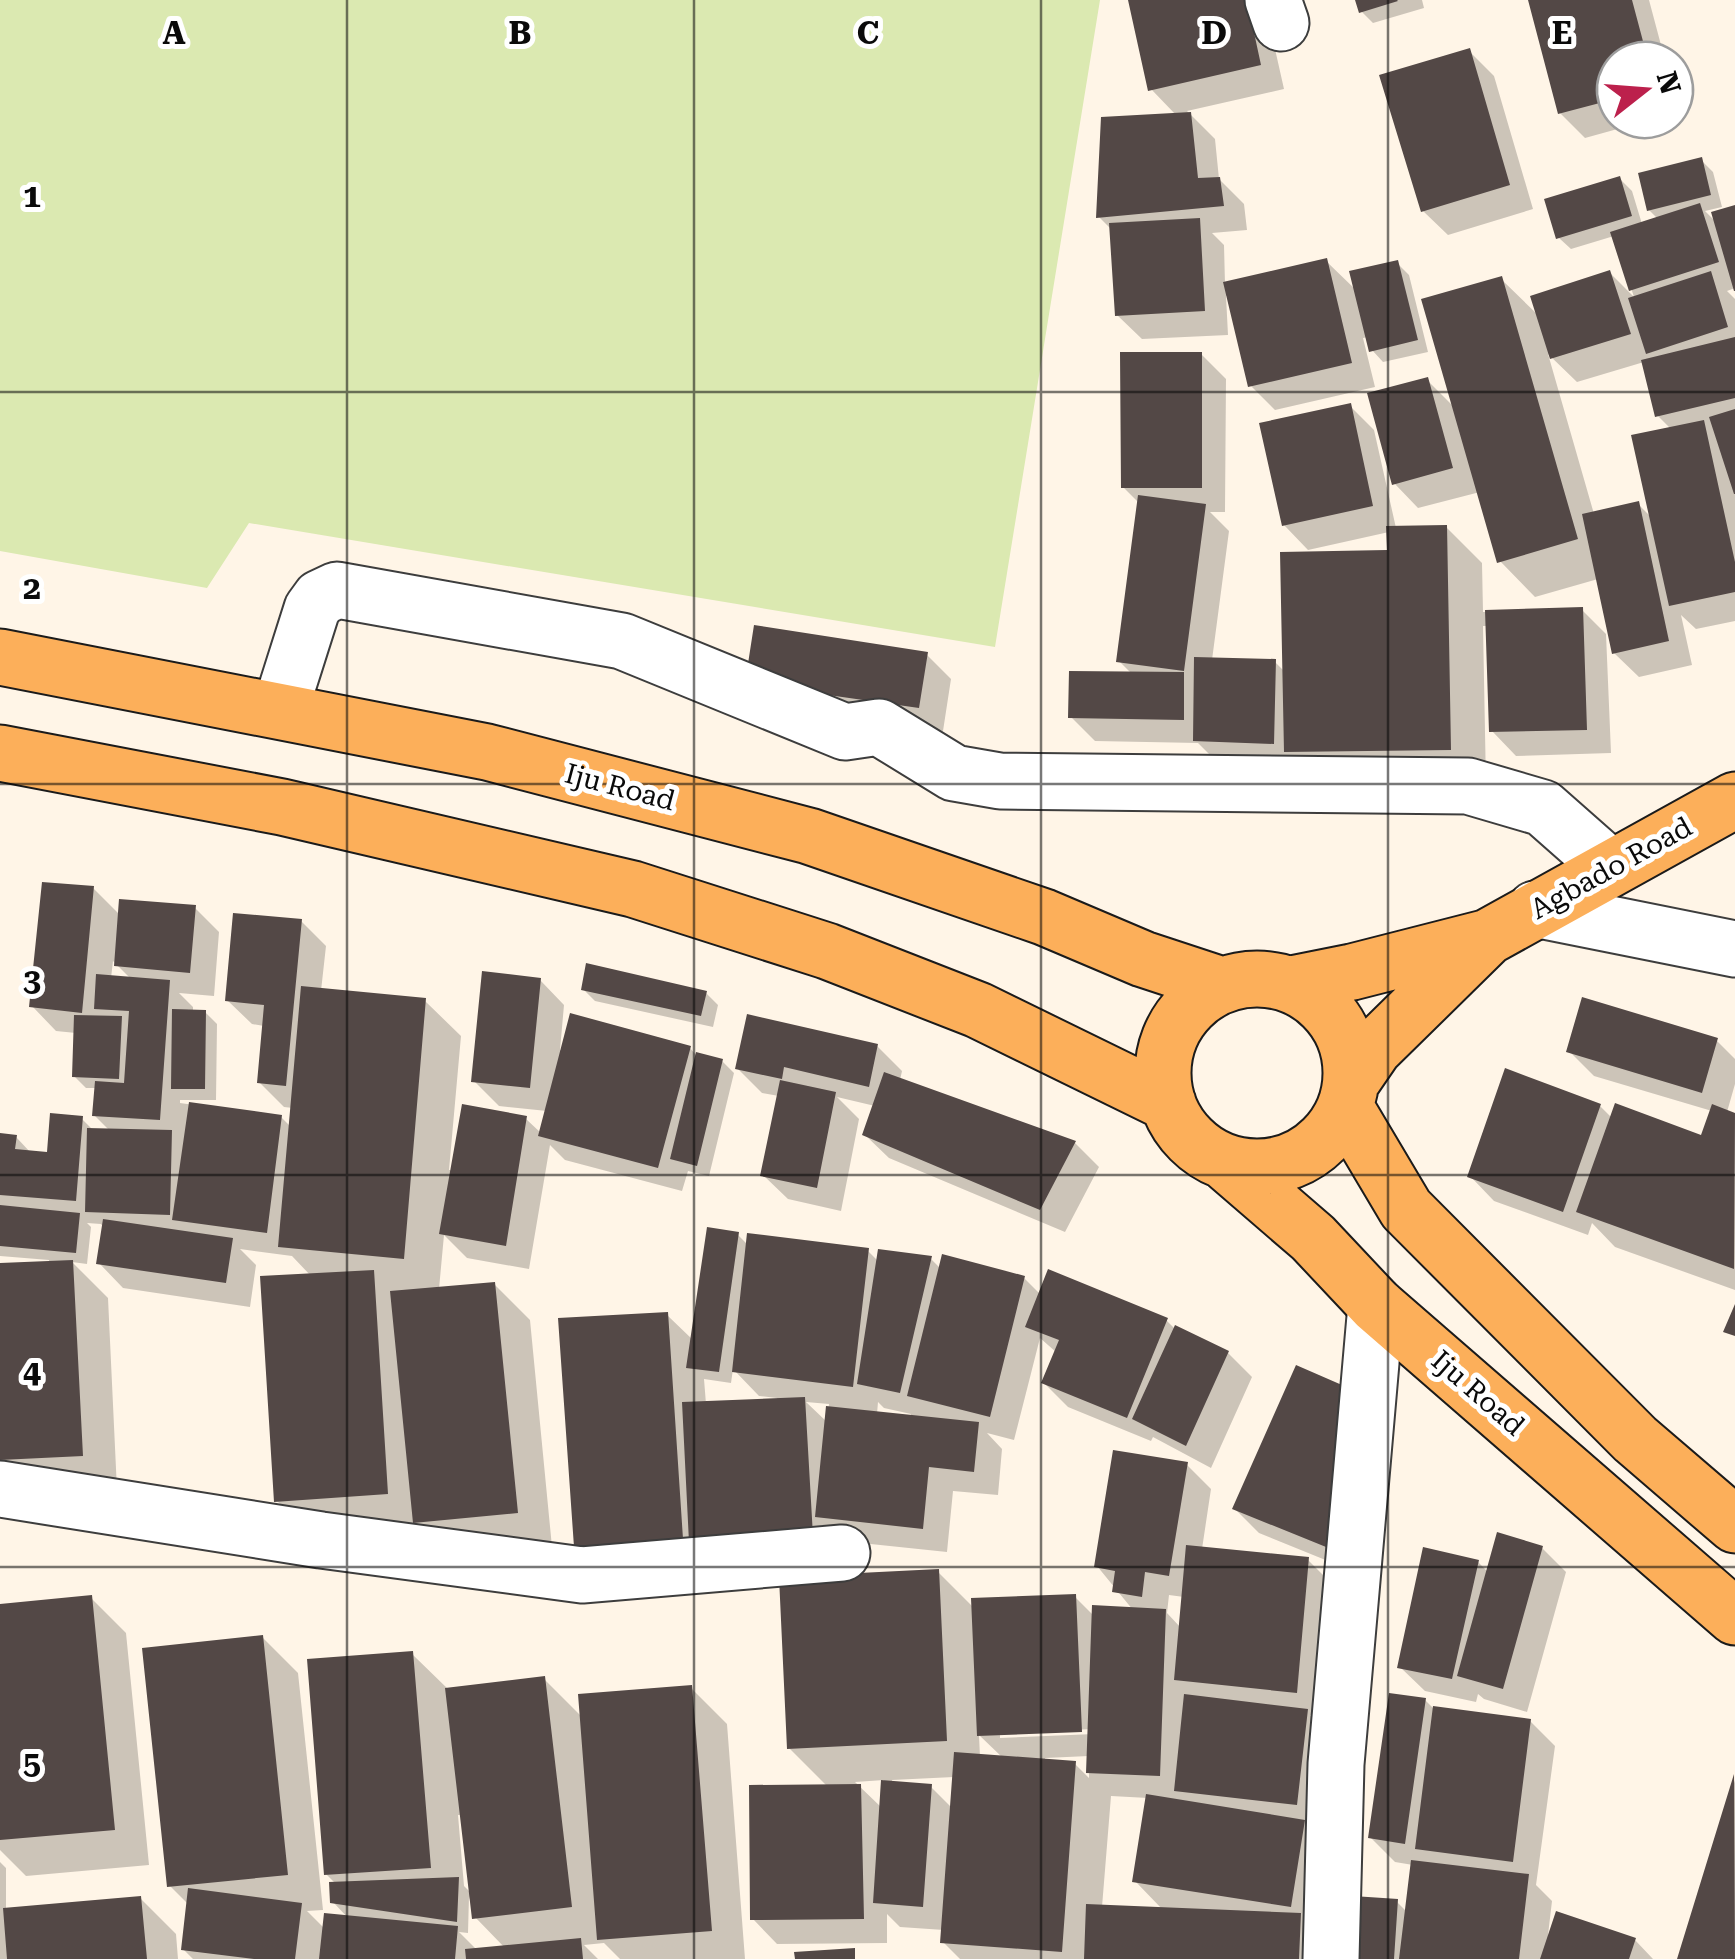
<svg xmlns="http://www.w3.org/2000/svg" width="1735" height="1959" viewBox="0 0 1735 1959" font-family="'Roboto Serif',serif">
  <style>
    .green { fill: #dbe9b1 }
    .shadow { fill: #0003; fill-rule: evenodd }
    .building { fill: #534846 }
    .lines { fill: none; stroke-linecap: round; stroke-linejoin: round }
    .minor-casing { stroke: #3d3d3d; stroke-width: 59 }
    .major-casing { stroke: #1b1b1b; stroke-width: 59 }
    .minor { stroke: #fff; stroke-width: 55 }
    .major { stroke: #fcaf5a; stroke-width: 55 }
    .grid { fill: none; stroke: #0a0a0a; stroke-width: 2.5; stroke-opacity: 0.55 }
    .labels { text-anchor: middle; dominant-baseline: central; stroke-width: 10; stroke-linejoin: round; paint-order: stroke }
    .street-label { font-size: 28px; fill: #0a0a0a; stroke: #fff }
    .grid-label { font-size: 32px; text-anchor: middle; font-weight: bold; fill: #0a0a0a; stroke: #fff; stroke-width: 10; stroke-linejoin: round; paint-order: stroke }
  </style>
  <rect width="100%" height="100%" fill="#fff5e7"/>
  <path class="green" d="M0,0h1100l-105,647 -746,-124 -42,65 -207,-37z"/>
  <path class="shadow" d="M1131,0h133l20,89 -97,22 28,28 4,40 25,25 3,26 -35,3 12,12 1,39 101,-23 31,30 40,-28 12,12 19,77 -45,10 -11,-12 -4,-13 -5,1 12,49 -100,23 -25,-25 -21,-90 -3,1 2,39 -86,4 -25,-24 -5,-85 -13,-13 77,-102 -25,-26z
    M1358,0h64l2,8 -51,15 -12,-12z
    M1530,0h119l16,60h-50v60h35l-65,18 -25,-25z
    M1469,51l25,25 39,133 -85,26 -25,-24z
    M1701,160l12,12 9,35 -17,4 12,12 18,-15v80l-8,3 8,8v322l-39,8 -15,-14 11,50 -53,12 -25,-24 -16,-74 -63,18 -35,-36 -20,-69 -62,16 -24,-25 33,-103 28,28 46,-129 38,37 71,-43 24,24 -20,-61 -43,13 -12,-11 61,-59 12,12 10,33 16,-5 -9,-9zM1548,354l29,28 67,-20 13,53 14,14 -19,89 -14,-14 -44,10z
    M1201,354l25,25 -1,133h-15l19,19 -17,129 62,1 11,11 104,-120v-20l-81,18 -24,-25 66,-119 24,24 22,98 50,-1 36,36 1,49 99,-2 24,24 5,119 -95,3 -24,-25 -4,-105h-5l3,158 -266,-19 -22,-22 -103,-2 -24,-24 61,-43 -13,-13 20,-158 -16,-16z
    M926,654l25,25 -8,52 -171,-25z
    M93,888l27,27 74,-8 25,25 -5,64 -35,-3 14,14v5h12l12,12 -1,76h-36v3l101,14 10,10 2,-19 -9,-1 -25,-25 5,-56 -12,-2 -25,-24 74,-79 25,25 -5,45 104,10 36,35 -12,134h4l73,-51 15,14 6,-22 -48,-5 -25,-25 66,-101 24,25 -4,45 130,-2 6,7 26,6 12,12 -25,103 -21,-5 -6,20 -117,-31 -15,-15 -21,124 -62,-11 -23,-23 -5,54 55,-5 36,36 22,227 -239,-11 -36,-35 34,-225 -19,-20 -52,-7 16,16 -6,42 -127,-19 -24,-25 5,-35 -3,-4 -14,-1 4,4 -4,37 -15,-2 36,36 9,192 -117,7v-231l49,-3v-3l-49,-4v-121l16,2 15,16 18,1 32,-36 13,13h16l-16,-16 3,-27h-11l-12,-12 2,-43 -20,-2 -24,-25zM113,961l18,18 -20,-1z
    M583,989l123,4 12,12 -5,22 -118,-26z
    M1716,1040l19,19v25l-8,28 8,3v175l-120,-43 -23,-24 -4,12 -94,-34 -24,-25 130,-70 12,12 90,20 10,-27 -118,-35 -25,-25z
    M877,1046l25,25 -2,9 175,63 24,24 -34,65 -176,-74 -25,-24 11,-28 -38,-9 22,22 -18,92 -53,-12 -25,-24 16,-79 -17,-3 -25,-25z
    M738,1235l10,10 120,6 11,11 52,-3 10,10 83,9 16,16 126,26 8,8 54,25 24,24 -41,91 -58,-31 -2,4 -83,-34 -24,-24 12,-31 -16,-14 -26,102 -27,-7 15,16 -4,46 -45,-4 -6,61 -105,-11 -230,40 -36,-35 91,-231 26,25zM733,1369l26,27 18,2v3l-71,3 -2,-25 27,4zM806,1402l23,2 -2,18zM878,1402l6,6 27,6 -1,3 -33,-3z
    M1297,1368l58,204 -96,-39 -24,-24z
    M1187,1465l24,24 -9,60 106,11 24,24 -11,132 -11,-1 21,21 4,223h-375l-17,-17 1,-12 -44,-3 -13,-13v29l-110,1 -24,-25 75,-132 -39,-39 149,-176 36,36 101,-11 19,19 39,-6 -36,-44zM1169,1595l15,2 -3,31 -14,-15zM1094,1729v5l-94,4v-5zM979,1735l24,23 -23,-1zM1089,1756v22l-14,-14 -30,-2v-4zM954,1777l-2,31 -22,-22 -38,-3v-3zM884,1780l-2,28 -27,-26zM1111,1796l37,2 -13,83 28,29 -61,-3z
    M1542,1548l24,24 -39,140 -43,-13 -6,-5 -2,8 -51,-11 -25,-24 78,-105 10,10z
    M91,1598l35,35 23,232 -123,11 -26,-26v-243z
    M262,1637l36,36 25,237 -16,1 18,18 23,-11 -15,-16 3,-18 -10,-10 86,-220 37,36 95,-11 38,38 109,-29 36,36 18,235h-125l-16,-16 -20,2 14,14h-405l-10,-10 6,-44 -19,-19zM458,1815h5l9,79 -8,-8zM469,1896l6,21 30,31 -27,3 -19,-19 9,1z
    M1425,1700l8,8 97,13 25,25 -19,139 16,16 -4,34 87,5 18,19h-302l46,-57 10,10 6,-47 -18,-3 -25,-25z
    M1735,1780v179h-55z
    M0,1862l6,6v42l134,-12 36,36 2,25h-178z"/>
  <path class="building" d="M1128,0h119l14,65 -113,26z
    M1355,0h42l1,1 -39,12z
    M1528,0h104l16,60h-33v39l-57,15z
    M1470,48l40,137 -89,27 -42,-137z
    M1191,112l7,66 22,-1 4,29 -128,12 5,-101z
    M1702,157l9,38 -64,16 -9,-38z
    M1620,176l12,40 -76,23 -12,-40z
    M1700,203l19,59 -90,29 -19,-59z
    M1735,205v86h-1l-23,-79z
    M1200,218l5,93 -90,5 -6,-93z
    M1327,258l25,105 -104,24 -25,-105z
    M1398,260l20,80 -49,12 -20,-81z
    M1610,270l21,64 -81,25 -20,-63z
    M1711,271l17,56 -82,27 -18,-56z
    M1502,276l76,263 -81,24 -76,-264z
    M1735,337v61l-80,19 -14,-57z
    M1120,352h82v136h-81z
    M1428,377l25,91 -61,17 -25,-92z
    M1351,403l22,103 -91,20 -23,-103z
    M1735,409v85h-1l-25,-77z
    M1704,420l31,142v30l-66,14 -38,-171z
    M1138,495l68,9 -22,167 -68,-9z
    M1639,501l30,140 -57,13 -30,-140z
    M1447,525l4,225 -167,2 -4,-200 107,-2 -1,-24z
    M1583,607l4,123 -98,2 -4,-122z
    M754,625l174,27 -9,56 -174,-25z
    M1194,657l82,2 -2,85 -81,-3z
    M1069,671l115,1v48l-116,-2z
    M42,882l52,4 -12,127 -53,-6z
    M119,899l77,6 -6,68 -76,-7z
    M233,913l69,6 -16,167 -29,-3 7,-78 -39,-4z
    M586,963l121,28 -6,25 -120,-26z
    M482,971l59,7 -11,110 -59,-6z
    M96,974l74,6 -10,140 -68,-4 3,-35 29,2 5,-72 -35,-2z
    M301,986l125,12 -22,261 -126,-12z
    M1582,997l136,41 -16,55 -136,-41z
    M172,1009l34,1 -1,79h-34z
    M570,1013l121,33 -33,122 -120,-32z
    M747,1014l131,30 -9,43 -85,-20 -2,12 -47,-10z
    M74,1015l48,1 -3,63 -47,-2z
    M696,1052l27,7 -26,107 -27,-7z
    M1505,1068l96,36 -38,108 -96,-35z
    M884,1072l192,69 -36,69 -178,-75z
    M780,1080l56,12 -19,96 -57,-12z
    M189,1102l93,13 -15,118 -95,-13z
    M1615,1103l86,32 11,-31 23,9 -1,156 -158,-57z
    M462,1104l65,12 -21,130 -67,-12z
    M50,1113l33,3 -7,85 -76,-6v-62l17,2 -2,14 32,3z
    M87,1128l85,2 -2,85 -85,-3z
    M0,1205l80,8 -4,40 -76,-7z
    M103,1219l130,19 -7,45 -130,-19z
    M707,1227l32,5 -20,140 -33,-4z
    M747,1233l122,15 -16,139 -121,-15z
    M878,1249l54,7 -32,137 -43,-9z
    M942,1254l83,22 -35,141 -83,-21z
    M73,1260l10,196 -83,4v-197z
    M1048,1269l120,49 -41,100 -86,-35 18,-43 -34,-13z
    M374,1270l14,224 -114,8 -14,-226z
    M495,1282l23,231 -105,10 -23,-232z
    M1735,1304v32l-12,-4z
    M668,1312l15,227 -109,8 -16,-229z
    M1175,1325l54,26 -43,95 -54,-27z
    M1296,1365l62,27 -27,157 -99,-40z
    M805,1397l8,139 -124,6 -7,-140z
    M826,1406l153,16 -5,50 -45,-5 -6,62 -108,-12z
    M1113,1450l75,12 -19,114 -24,-4 -3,25 -30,-5 3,-21 -21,-4z
    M1497,1532l46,14 -40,143 -46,-13z
    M1186,1545l123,12 -12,136 -123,-13z
    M1423,1547l56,13 -27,119 -55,-11z
    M939,1569l8,172 -160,8 -8,-172z
    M1076,1594l6,138 -105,4 -6,-138z
    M92,1595l23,235 -115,10v-236z
    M1092,1605l74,4 -6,167 -74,-3z
    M263,1635l25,240 -121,12 -25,-239z
    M413,1651l18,217 -107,7 -17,-216z
    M545,1676l27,231 -100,12 -27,-231z
    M692,1685l20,246 -115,9 -19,-246z
    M1389,1693l37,5 -21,146 -37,-6z
    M1184,1694l124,15 -11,96 -123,-14z
    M1433,1706l98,13 -18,143 -98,-13z
    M954,1752l122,9 -14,191 -122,-9z
    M1734,1774l1,185h-58z
    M881,1780l51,4 -9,123 -50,-4z
    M861,1784l3,135 -114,1 -1,-135z
    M1146,1794l159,26 -14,87 -159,-25z
    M1411,1860l118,14 -10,85h-120z
    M459,1877l-2,45 -127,-19 -1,-21z
    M188,1888l114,15 -7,56h-41l-73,-9z
    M141,1896l6,63h-140l-4,-51z
    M1353,1896l45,3 -4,60h-46z
    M1086,1904l215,9 -2,46h-215z
    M1556,1911l80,27 -7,21h-89z
    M324,1913l134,13 -3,33h-136z
    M581,1938l2,21h-117l-1,-10z
    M855,1948v11h-60l-1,-7z"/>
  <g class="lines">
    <g class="minor-casing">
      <path id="minor" d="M1273,0l8,23
        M280,710l32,-101 8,-11 17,-8 285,51 223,91 34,-5 75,46 46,8 468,5 75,22 68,60
        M1535,909l200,40
        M0,1489l321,51 261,35 260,-22
        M1331,1959l5,-195 40,-459"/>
    </g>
    <g class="major-casing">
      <path id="major" d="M0,657l487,95 322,84 235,81 99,42 79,26
        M0,753l282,54 351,82 194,62 151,59 190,93
        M1163 1073a94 94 0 1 1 188 0a94 94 0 1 1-188 0Z
        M1292,984l60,-12 133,-34
        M1352,1081l22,-32 114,-112 247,-137
        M1346,1108l60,101 229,230 100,86
        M1226,1163l87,75 63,67 359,312"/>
    </g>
    <use href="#minor" class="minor"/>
    <use href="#major" class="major"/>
  </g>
  <path class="grid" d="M347,0v1959M694,0v1959M1041,0v1959M1388,0v1959M0,392h1735M0,784h1735M0,1175h1735M0,1567h1735"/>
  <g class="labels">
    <g class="street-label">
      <text transform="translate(620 787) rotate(15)">Iju Road</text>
      <text transform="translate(1611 868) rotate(-29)">Agbado Road</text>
      <text transform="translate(1478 1393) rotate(41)">Iju Road</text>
    </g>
  </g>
  <g class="grid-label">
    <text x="174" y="44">A</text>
    <text x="520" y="44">B</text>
    <text x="868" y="44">C</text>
    <text x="1214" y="44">D</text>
    <text x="1562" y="44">E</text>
    <text x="32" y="207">1</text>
    <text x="32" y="599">2</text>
    <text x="32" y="991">3</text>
    <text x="32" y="1383">4</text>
    <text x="32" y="1774">5</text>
  </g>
  <g transform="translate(1645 90) rotate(73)"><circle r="48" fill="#ffffff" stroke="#9d9d9d" stroke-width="2.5"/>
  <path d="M0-8L18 38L0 25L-18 38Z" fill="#bc204c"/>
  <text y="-15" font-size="28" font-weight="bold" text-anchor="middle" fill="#0a0a0a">N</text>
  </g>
</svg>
